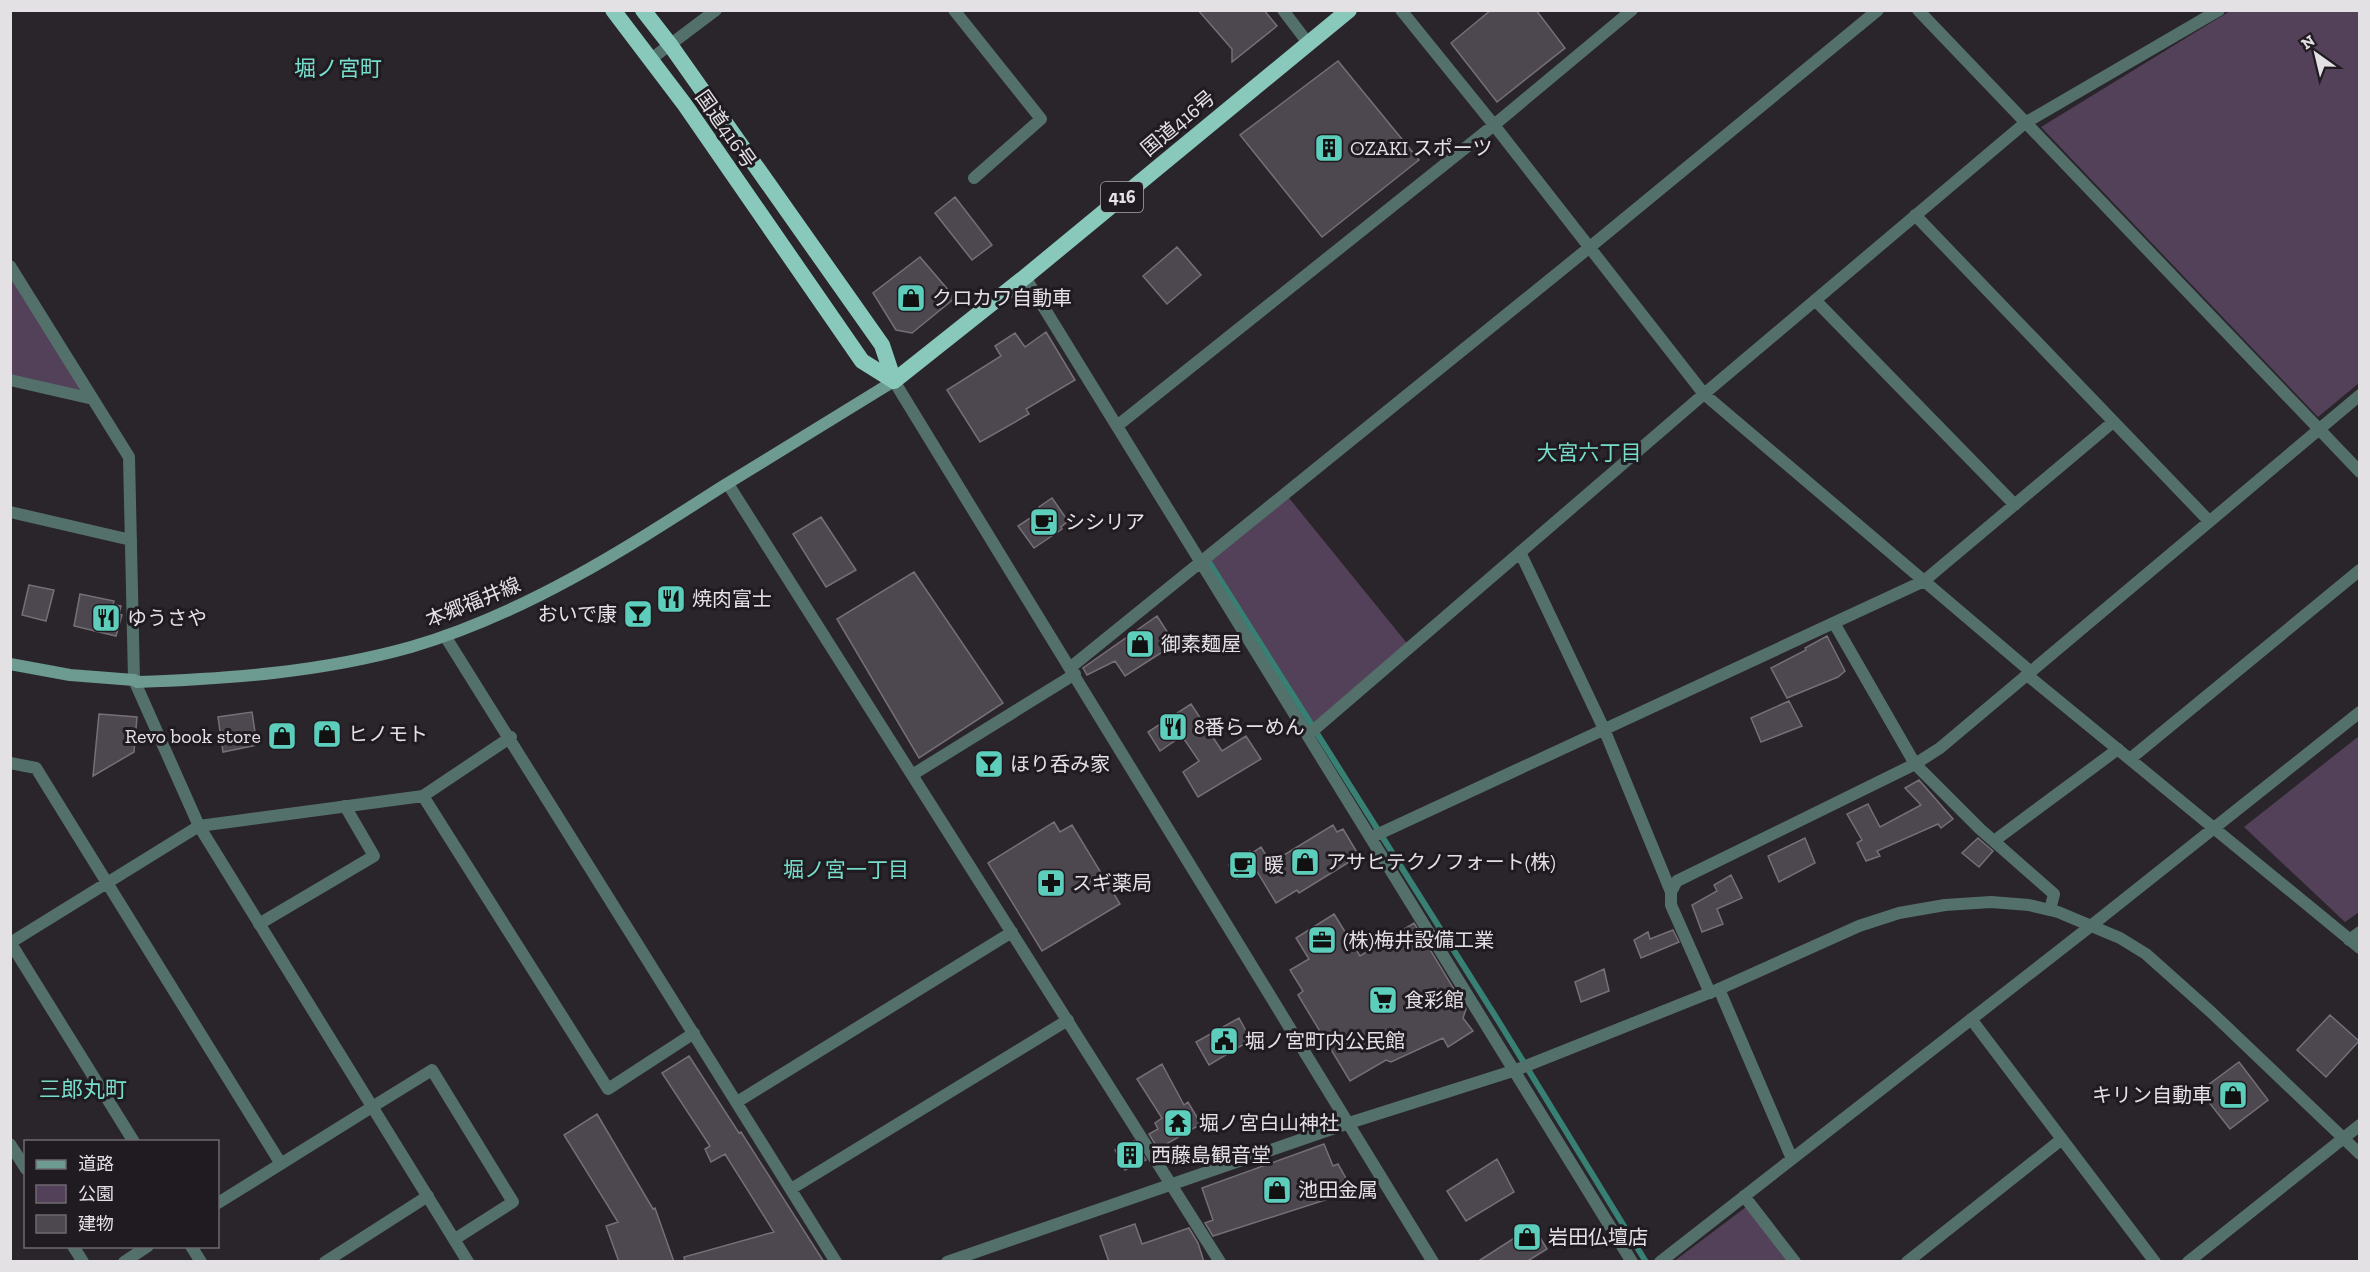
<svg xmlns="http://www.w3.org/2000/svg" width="2370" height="1272" viewBox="0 0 2370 1272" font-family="'Zilla Slab','Noto Sans JP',serif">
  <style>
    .green { fill: #534159 }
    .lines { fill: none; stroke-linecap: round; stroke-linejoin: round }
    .stream { stroke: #388074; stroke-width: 6 }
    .building { fill: #4d474f; stroke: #756f77; stroke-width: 1.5 }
    .service { stroke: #54706a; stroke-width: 12 }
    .minor { stroke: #54706a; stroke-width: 12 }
    .tertiary { stroke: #54706a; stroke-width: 12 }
    .secondary { stroke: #6d9a91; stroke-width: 12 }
    .trunk { stroke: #88c9bc; stroke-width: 16 }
    .labels { text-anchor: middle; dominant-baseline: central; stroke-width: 6; stroke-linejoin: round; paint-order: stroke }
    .shield { fill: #201b21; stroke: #a9a6aa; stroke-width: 1.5 }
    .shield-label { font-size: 18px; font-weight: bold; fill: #e4e1e5 }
    .street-label { font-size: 20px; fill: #e4e1e5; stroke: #201b21 }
    .poi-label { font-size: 20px; fill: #e4e1e5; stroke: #201b21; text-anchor: start }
    .neighbourhood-label { font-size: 21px; fill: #76ddca; stroke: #201b21 }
    .quarter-label { font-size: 22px; fill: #76ddca; stroke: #201b21 }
  </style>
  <rect width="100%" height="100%" fill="#2a242b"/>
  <path class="green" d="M2230,11h129v372l-41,34 -277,-290z
    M11,278l82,121 -82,-24z
    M1285,493l125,154 -102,88 -108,-174z
    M2359,736v176l-14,10 -101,-95z
    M1750,1204l45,58h-122z"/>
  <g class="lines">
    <path class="stream" d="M1209,562l290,460 147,240"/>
  </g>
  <path class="building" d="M1198,10h66l13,16 -45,36v-13z
    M1491,10h45l29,38 -68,54 -46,-59z
    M1338,61l81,99 -97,77 -82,-102z
    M955,197l37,48 -20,15 -37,-47z
    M1177,247l24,28 -34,29 -24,-28z
    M920,257l35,41 -43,35 -16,-3 -23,-37z
    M1046,332l29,48 -49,29 3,5 -49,28 -33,-52 54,-34 -6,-10 20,-13 10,14z
    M1052,498l16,23 -7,6 1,2 -28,19 -16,-22 23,-15 -2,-4z
    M821,517l35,53 -30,17 -33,-53z
    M914,572l89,131 -84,55 -82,-139z
    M29,585l25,5 -8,31 -24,-6z
    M80,594l34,7 -1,4 8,1 -2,8 3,1 -6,21 -42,-10z
    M1157,616l18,28 -50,32 -10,-15 -28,14 -4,-7z
    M1827,636l18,35 -7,6 -51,21 -16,-30 35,-18 -1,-2z
    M1789,701l13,25 -41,16 -10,-24z
    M1191,704l31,47 24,-15 15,23 -63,38 -15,-25 16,-11 -17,-25 -22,15 -12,-19z
    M252,712l5,33 -34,7 -5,-35z
    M99,714l38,3 -3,35 -41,24z
    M1919,780l34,39 -12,9 -3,-4 -61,27 3,5 -14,5 -9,-18 5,-3 -15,-26 21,-10 12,23 41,-22 -16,-17z
    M1054,822l6,10 12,-7 48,79 -78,47 -54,-88z
    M1333,825l4,7 6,-3 15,25 -6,3 2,2 -55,34 -2,-3 -21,13 -21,-35 -18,11 -8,-14 21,-14 2,2 9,-6 10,16z
    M1805,838l10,25 -36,19 -11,-26z
    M1978,838l15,13 -14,16 -17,-14z
    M1731,875l11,23 -25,11 6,15 -21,8 -10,-27 25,-14 -3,-6z
    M1334,914l26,42 54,-33 52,86 -3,9 10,13 -25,16 -5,-9 -52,24 -5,-2 -36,21 -52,-86 5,-4 -13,-21 19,-11 -13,-21z
    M1673,930l6,12 -38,16 -7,-18 14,-8 2,7z
    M1604,969l5,22 -28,11 -6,-20z
    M2330,1015l29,26 -33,36 -29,-27z
    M1239,1018l12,22 -42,25 -13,-23z
    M689,1056l50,77 2,-1 83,130h-139l-1,-5 90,-25 -49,-78 -14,8 -6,-13 5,-3 -48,-73z
    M2239,1062l29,38 -38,29 -30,-38z
    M1162,1064l22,41 4,-3 13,22 -43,25 -9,-15 9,-5 -3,-6 7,-5 -25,-39z
    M597,1114l56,95 2,-1 19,54h-55l-13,-36 12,-4 -54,-87z
    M1134,1141l12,19 -21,10 -10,-20z
    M1324,1144l9,22 5,-2 15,27 -140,45 -8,-13 8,-3 -11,-32z
    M1497,1159l17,33 -48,29 -19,-30z
    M1135,1224l7,20 47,-16 9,15 6,19h-95l-9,-26z
    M1533,1226l14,23 -21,13h-49z"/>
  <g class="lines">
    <path class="service" d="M1834,623l81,141 65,65 74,65 -4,16
      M1994,841l124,-92
      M259,924l115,-68 -29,-50
      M372,1107l60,-37 81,132 -58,37"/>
    <path class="minor" d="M954,10l87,109 -67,59
      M1283,10l25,33
      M1401,10l93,115 210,269 326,277
      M1918,10l442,462
      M651,59l65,-49
      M1915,215l294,306
      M10,266l119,191 5,223
      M1025,277l607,985
      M1815,300l200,205
      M10,380l83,19
      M1117,426l377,-301 138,-115
      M728,484l492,778
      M10,512l121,28
      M1520,552l84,177 67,163
      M445,636l391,626
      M1071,667l519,-420 288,-237
      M2026,674l334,274
      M1308,735l396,-341 321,-271 194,-113
      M2130,759l230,-189
      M10,763l26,5 245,396
      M912,775l163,-101
      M423,796l185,293 86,-56
      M1372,837l552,-256 189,-159
      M2349,940l11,-8
      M10,942l124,200
      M10,943l189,-117 224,-30 88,-59
      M1719,989l73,170
      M1710,993l-39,-88v-13l6,-11 238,-117 25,-16 420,-353
      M1971,1019l184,243
      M737,1102l275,-170
      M10,1144l16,25
      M791,1189l277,-169
      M1744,1196l51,66
      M218,1203l154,-96
      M73,1246l10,16
      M191,1246l10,16
      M124,1262l24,-16
      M325,1262l103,-66
      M1660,1262l432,-337 268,-213
      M1907,1262l155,-123
      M2188,1262l172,-137"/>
    <path class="tertiary" d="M894,381l539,881
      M134,680l65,146 269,436
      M947,1262l402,-139 167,-53 203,-81 140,-63 40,-13 46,-8 46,-3 38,3 29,7 62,26 26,16 65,58 149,142"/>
    <path class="secondary" d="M10,664l60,11 64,5 3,2c92,-3 185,-10 274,-35 113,-33 211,-96 309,-159 58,-36 116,-71 174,-107"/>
    <path class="trunk" d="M613,10l72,95 177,256 32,20
      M643,10l28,36 211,299 12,36
      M894,381l131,-104 324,-267"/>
  </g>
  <defs>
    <g id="building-square" transform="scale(1.5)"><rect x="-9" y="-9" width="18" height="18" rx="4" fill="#5ccebb" stroke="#201b21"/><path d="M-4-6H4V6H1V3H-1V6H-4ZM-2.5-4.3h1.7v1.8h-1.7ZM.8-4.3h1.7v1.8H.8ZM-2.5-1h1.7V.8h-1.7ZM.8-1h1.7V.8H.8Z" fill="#111"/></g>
    <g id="shop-square" transform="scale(1.5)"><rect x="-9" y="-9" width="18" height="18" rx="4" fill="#5ccebb" stroke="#201b21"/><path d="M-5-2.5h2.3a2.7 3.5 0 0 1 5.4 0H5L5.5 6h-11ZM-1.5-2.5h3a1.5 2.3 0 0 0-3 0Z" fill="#111"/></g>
    <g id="cafe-square" transform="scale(1.5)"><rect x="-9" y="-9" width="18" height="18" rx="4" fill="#5ccebb" stroke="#201b21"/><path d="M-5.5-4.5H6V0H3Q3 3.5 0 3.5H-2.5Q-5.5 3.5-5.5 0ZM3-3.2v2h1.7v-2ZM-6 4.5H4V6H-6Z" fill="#111"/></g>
    <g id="restaurant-square" transform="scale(1.5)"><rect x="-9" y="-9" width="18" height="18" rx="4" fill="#5ccebb" stroke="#201b21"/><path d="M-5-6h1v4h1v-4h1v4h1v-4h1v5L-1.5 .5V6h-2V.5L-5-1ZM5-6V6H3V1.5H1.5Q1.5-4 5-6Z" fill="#111"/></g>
    <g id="bar-square" transform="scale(1.5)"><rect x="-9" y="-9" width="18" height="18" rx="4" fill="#5ccebb" stroke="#201b21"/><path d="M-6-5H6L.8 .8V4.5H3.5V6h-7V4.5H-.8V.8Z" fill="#111"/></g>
    <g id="pharmacy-square" transform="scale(1.5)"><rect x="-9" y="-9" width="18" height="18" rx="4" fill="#5ccebb" stroke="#201b21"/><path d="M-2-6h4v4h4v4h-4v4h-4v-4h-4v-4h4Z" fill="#111"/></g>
    <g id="office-square" transform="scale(1.5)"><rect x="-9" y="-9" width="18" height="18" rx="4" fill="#5ccebb" stroke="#201b21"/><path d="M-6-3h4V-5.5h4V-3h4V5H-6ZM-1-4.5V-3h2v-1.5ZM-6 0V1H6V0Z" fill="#111"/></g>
    <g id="supermarket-square" transform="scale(1.5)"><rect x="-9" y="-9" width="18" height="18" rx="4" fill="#5ccebb" stroke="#201b21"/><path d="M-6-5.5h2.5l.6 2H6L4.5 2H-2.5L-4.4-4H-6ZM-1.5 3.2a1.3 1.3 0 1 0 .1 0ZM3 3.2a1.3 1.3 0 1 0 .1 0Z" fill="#111"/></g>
    <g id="civic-square" transform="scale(1.5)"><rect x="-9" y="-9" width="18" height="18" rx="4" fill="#5ccebb" stroke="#201b21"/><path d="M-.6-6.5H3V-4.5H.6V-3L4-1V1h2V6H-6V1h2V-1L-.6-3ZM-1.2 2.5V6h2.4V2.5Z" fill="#111"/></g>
    <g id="temple-square" transform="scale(1.5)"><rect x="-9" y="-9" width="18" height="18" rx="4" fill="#5ccebb" stroke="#201b21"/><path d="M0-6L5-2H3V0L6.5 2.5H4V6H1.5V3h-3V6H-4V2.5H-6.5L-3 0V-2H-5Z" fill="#111"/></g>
  </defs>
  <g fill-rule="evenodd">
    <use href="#building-square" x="1329" y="148"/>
    <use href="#shop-square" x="911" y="298"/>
    <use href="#cafe-square" x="1044" y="522"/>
    <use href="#restaurant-square" x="671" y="599"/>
    <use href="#bar-square" x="638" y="614"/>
    <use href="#restaurant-square" x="106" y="618"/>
    <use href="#shop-square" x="1140" y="644"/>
    <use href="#restaurant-square" x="1173" y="727"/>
    <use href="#shop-square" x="327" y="734"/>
    <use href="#shop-square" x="282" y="736"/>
    <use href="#bar-square" x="989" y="764"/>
    <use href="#shop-square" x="1305" y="862"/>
    <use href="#cafe-square" x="1243" y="865"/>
    <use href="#pharmacy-square" x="1051" y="883"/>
    <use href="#office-square" x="1322" y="940"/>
    <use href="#supermarket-square" x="1383" y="1000"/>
    <use href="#civic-square" x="1224" y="1041"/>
    <use href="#shop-square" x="2233" y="1095"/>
    <use href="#temple-square" x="1178" y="1123"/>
    <use href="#building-square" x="1130" y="1155"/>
    <use href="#shop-square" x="1277" y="1190"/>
    <use href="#shop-square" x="1527" y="1237"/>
  </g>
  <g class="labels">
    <rect class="shield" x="1101" y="182" width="42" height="30" rx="4.5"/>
    <g class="shield-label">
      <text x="1122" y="197">416</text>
    </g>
    <g class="street-label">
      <text transform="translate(1178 123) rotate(-40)">国道416号</text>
      <text transform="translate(726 129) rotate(55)">国道416号</text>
      <text transform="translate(473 602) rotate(-22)">本郷福井線</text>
    </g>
    <g class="poi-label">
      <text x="1350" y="148">OZAKI スポーツ</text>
      <text x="932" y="298">クロカワ自動車</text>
      <text x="1065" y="522">シシリア</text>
      <text x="692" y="599">焼肉富士</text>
      <text x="617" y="614" text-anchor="end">おいで康</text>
      <text x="127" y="618">ゆうさや</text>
      <text x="1161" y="644">御素麺屋</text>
      <text x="1194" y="727">8番らーめん</text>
      <text x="348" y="734">ヒノモト</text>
      <text x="261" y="736" text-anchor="end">Revo book store</text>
      <text x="1010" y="764">ほり呑み家</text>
      <text x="1326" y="862">アサヒテクノフォート(株)</text>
      <text x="1264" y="865">暖</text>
      <text x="1072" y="883">スギ薬局</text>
      <text x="1343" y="940">(株)梅井設備工業</text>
      <text x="1404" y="1000">食彩館</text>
      <text x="1245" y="1041">堀ノ宮町内公民館</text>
      <text x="2212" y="1095" text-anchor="end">キリン自動車</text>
      <text x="1199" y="1123">堀ノ宮白山神社</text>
      <text x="1151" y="1155">西藤島観音堂</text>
      <text x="1298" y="1190">池田金属</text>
      <text x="1548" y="1237">岩田仏壇店</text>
    </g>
    <g class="neighbourhood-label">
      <text x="1589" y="452">大宮六丁目</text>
      <text x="846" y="869">堀ノ宮一丁目</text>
    </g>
    <g class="quarter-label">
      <text x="338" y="68">堀ノ宮町</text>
      <text x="83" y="1089">三郎丸町</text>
    </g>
  </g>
  <rect width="2370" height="1272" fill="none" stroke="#e4e1e5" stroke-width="24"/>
  <rect x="24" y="1140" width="195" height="108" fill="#201b21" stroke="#6e6a6f" stroke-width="1.5"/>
  <rect x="36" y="1160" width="30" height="9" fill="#6d9a91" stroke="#6e6a6f" stroke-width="1.5"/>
  <text x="78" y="1170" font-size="18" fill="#e4e1e5">道路</text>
  <rect x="36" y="1185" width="30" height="18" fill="#534159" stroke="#6e6a6f" stroke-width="1.5"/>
  <text x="78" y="1200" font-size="18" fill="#e4e1e5">公園</text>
  <rect x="36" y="1215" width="30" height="18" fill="#4d474f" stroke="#6e6a6f" stroke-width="1.5"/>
  <text x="78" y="1230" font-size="18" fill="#e4e1e5">建物</text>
  <g transform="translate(2316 54) rotate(326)" stroke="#201b21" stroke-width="4.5" paint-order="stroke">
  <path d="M0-4.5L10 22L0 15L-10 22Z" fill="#e4e1e5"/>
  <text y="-9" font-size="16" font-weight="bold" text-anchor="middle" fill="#e4e1e5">N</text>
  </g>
</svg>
